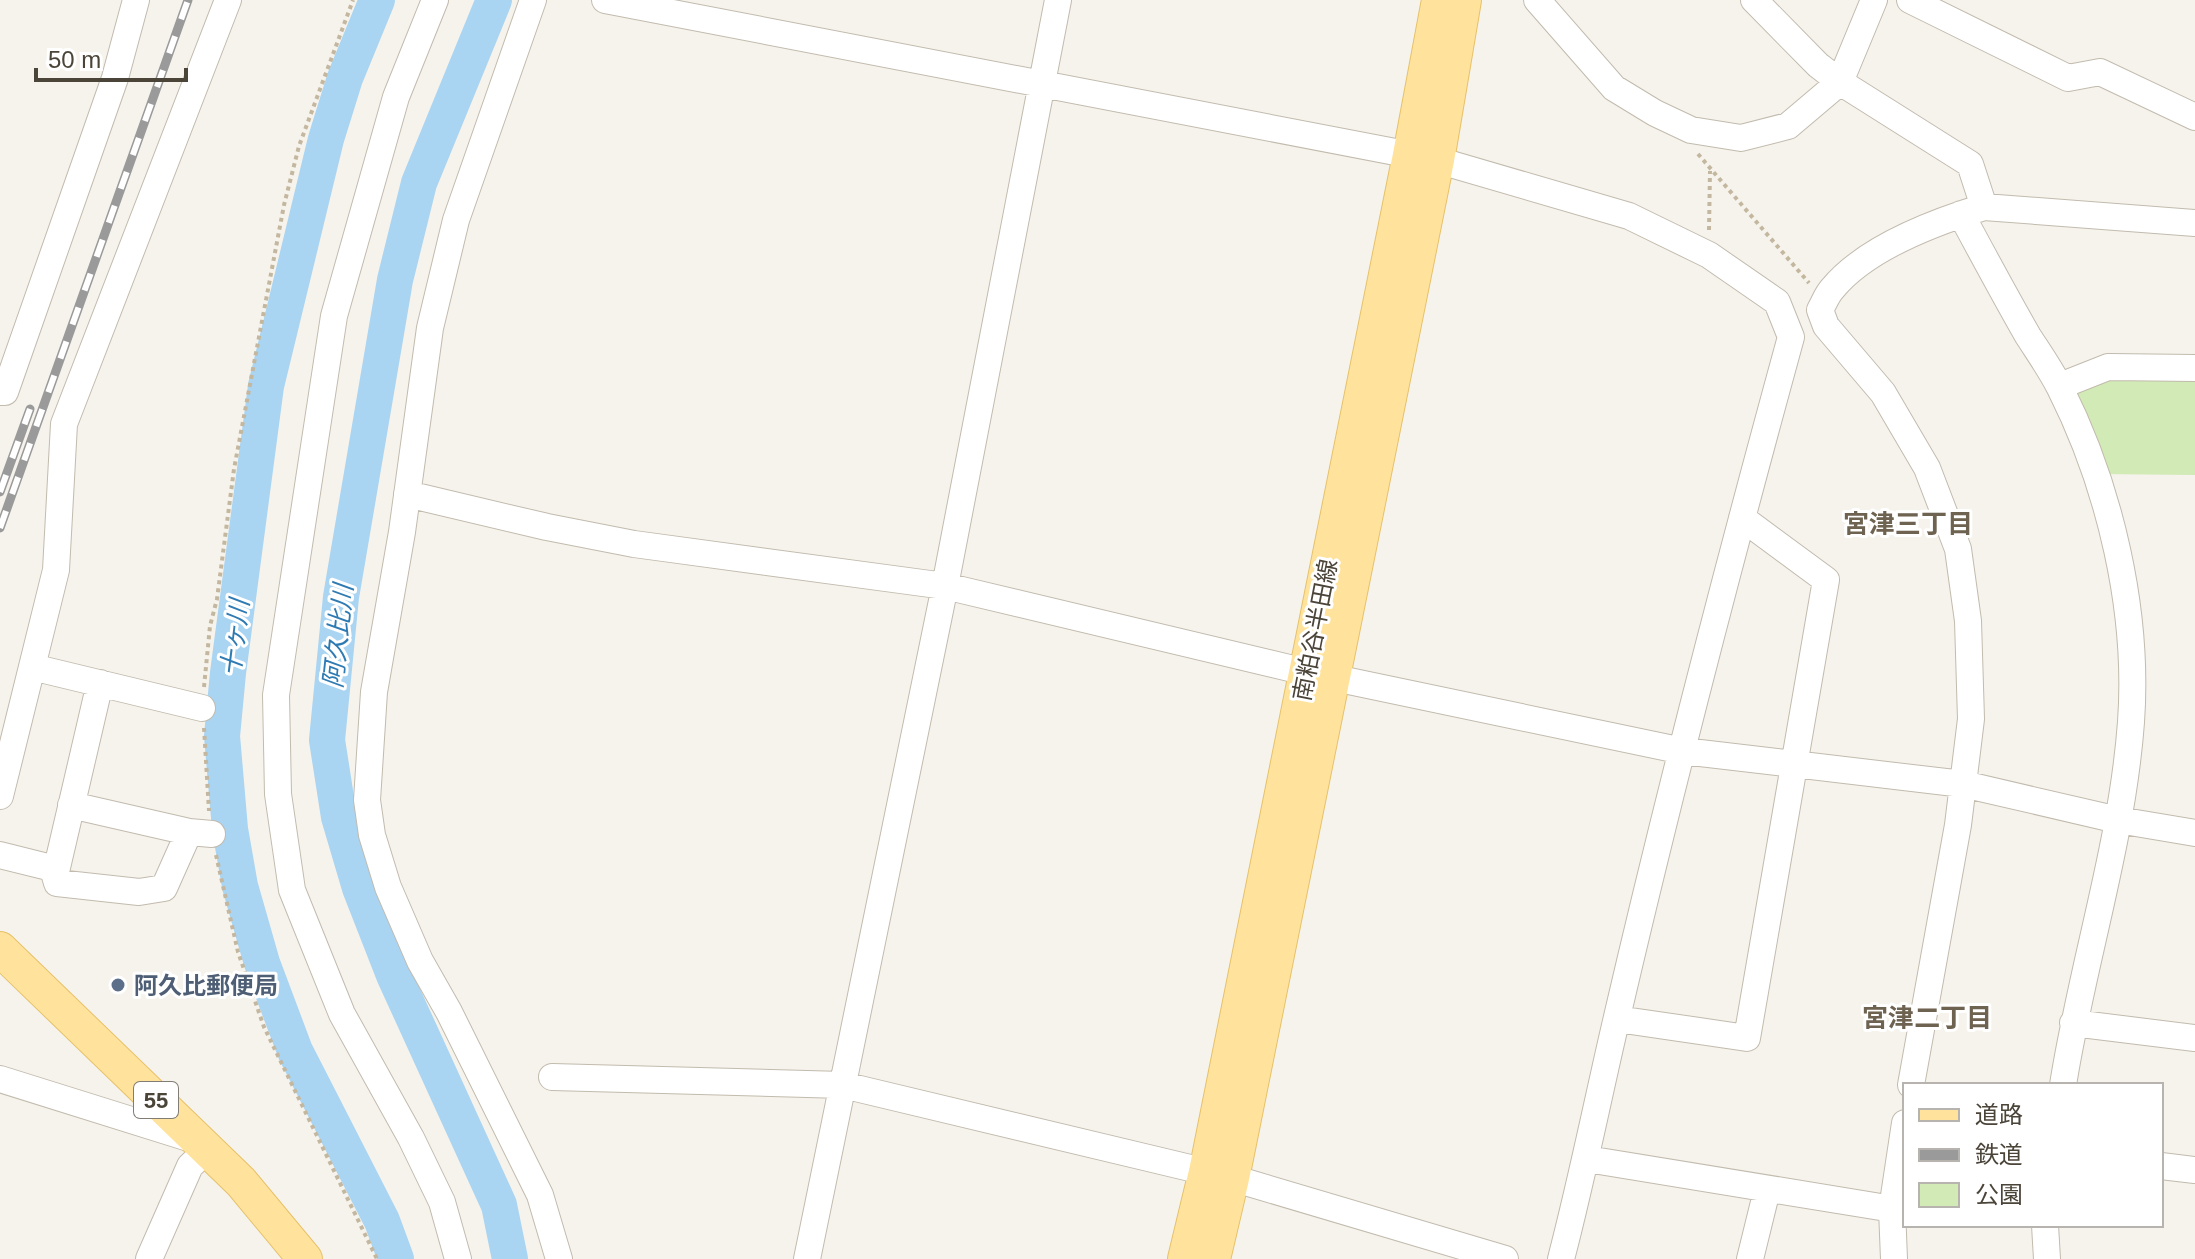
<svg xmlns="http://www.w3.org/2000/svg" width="2195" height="1259" viewBox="0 0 2195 1259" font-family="Arial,'Noto Sans JP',sans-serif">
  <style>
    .green { fill: #d2eab5 }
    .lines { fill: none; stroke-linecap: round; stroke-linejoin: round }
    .river { stroke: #a9d4f2; stroke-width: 36 }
    .minor-casing { stroke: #c2bbae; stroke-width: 28 }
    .major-casing { stroke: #e6c16a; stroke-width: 36 }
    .path { stroke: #c4b79f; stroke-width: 4; stroke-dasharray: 4 4; stroke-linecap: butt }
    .minor { stroke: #fff; stroke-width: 26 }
    .major { stroke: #ffe39c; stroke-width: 34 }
    .rail-casing { stroke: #9a9a9a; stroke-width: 9 }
    .rail { stroke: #fff; stroke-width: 6; stroke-dasharray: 18; stroke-linecap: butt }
    .service-dot { fill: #5c6f8a; stroke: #fff; stroke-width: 3 }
    .labels { text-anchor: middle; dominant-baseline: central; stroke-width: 6; stroke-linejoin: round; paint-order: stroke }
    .shield { fill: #fff; stroke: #817c74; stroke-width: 2 }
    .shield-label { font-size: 22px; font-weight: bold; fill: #4b4439 }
    .street-label { font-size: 24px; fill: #4b4439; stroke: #fff }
    .service-label { font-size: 24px; font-weight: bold; fill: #4e5e75; stroke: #fff; text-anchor: start }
    .neighbourhood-label { font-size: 26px; font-weight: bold; fill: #6e6250; stroke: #fff }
    .water-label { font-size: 26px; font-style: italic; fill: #2e7ab2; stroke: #fff }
  </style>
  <rect width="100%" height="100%" fill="#f6f3ec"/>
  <path class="green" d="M2195,368v107l-100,-1 -35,-88z"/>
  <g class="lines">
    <path class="river" d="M377,0l-32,78 -19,61 -60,247 -38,287 -6,63 8,93 10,57 22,77 33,88 87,170 14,38
      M494,0l-75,183 -24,97 -54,317 -14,143 12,77 21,71 34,87 105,230 11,54"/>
    <g class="minor-casing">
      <path id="minor" d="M435,0l-39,97 -62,219 -58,379 2,99 14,96 50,124 69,124 31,64 16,57
        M533,0l-77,220 -26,108 -28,204 -28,160 -7,108 5,35 16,52 32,74 29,51 91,183 19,64
        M605,0l832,160 192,56 80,39 68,47 14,35c-62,226 -121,452 -174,680 -19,81 -35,162 -56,242
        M1537,0l77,88 41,25 36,17 50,8 47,-12 52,-44 34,-82
        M1754,0l64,65 22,17 130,82 14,43 211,16
        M1910,0l158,78 32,-6 95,45
        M1961,214c22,41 44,82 67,122 11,17 23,34 32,52 50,99 79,223 71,334 -9,123 -49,242 -68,363
        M2060,386l48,-19 87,1
        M0,392h5l110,-314 21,-78
        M407,494l140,33 87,17 311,42 361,86 377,79 280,33 155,36 77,13
        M32,667l170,41
        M100,683l-45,193 2,7 82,9 25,-4 25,-56
        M0,796l56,-226 8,-146 164,-424
        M71,805l118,27 23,2
        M0,855l56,14
        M1617,1019l130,19 79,-458 -84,-62
        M2073,1023l122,15
        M552,1077l291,8 389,93 273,81
        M0,1079l195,61
        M1911,1085l47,-260 13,-106 -3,-98 -10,-72 -31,-81 -44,-75 -57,-67 -6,-16c4,-7 7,-16 13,-22 34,-41 102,-66 151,-81
        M1587,1159l318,52
        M2161,1166l34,4
        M2045,1225l2,34
        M149,1259l41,-93 17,-16
        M807,1259l138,-673 113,-586
        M1750,1259l17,-69
        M1894,1259l-2,-50 13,-86"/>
    </g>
    <g class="major-casing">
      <path id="major" d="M0,949l241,233 64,77
        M1185,1259l21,-87 204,-1017 29,-155
        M1213,1259l19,-81 205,-1018 27,-160"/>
    </g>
    <path class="path" d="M1698,154l111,129
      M1709,230l1,-59
      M204,687l6,-61 7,-27 17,-130 50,-264 15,-59 54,-146
      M204,728l5,83
      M216,855l22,97 26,75 113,232"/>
    <use href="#minor" class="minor"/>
    <use href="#major" class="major"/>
    <g class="rail-casing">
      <path id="rail" d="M0,492l30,-83
        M0,528l188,-528"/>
    </g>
    <use href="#rail" class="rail"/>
  </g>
  <circle class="service-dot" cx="118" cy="985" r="8"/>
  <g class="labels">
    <rect class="shield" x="134" y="1082" width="44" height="36" rx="6"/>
    <g class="shield-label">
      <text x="156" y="1100">55</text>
    </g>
    <g class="street-label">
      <text transform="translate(1315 630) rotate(-79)">南粕谷半田線</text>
    </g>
    <g class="service-label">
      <text x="134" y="985">阿久比郵便局</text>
    </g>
    <g class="neighbourhood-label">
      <text x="1908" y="524">宮津三丁目</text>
      <text x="1927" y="1018">宮津二丁目</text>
    </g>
    <g class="water-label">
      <text transform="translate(338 636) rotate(-84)">阿久比川</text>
      <text transform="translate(235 638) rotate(-83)">十ヶ川</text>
    </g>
  </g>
  <rect x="1903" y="1083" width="260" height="144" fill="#ffffff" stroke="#b7b4b0" stroke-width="2"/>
  <rect x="1919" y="1109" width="40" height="12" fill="#ffe39c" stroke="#b7b4b0" stroke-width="2"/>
  <text x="1975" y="1123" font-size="24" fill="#4b4439">道路</text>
  <rect x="1919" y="1149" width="40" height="12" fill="#9a9a9a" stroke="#b7b4b0" stroke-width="2"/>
  <text x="1975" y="1163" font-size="24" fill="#4b4439">鉄道</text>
  <rect x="1919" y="1183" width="40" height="24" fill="#d2eab5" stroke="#b7b4b0" stroke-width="2"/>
  <text x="1975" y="1203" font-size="24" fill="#4b4439">公園</text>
  <path d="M36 68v12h150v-12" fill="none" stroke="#4b4439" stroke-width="4"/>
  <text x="48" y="68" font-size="24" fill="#4b4439" stroke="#ffffff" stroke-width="6" paint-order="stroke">50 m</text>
</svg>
